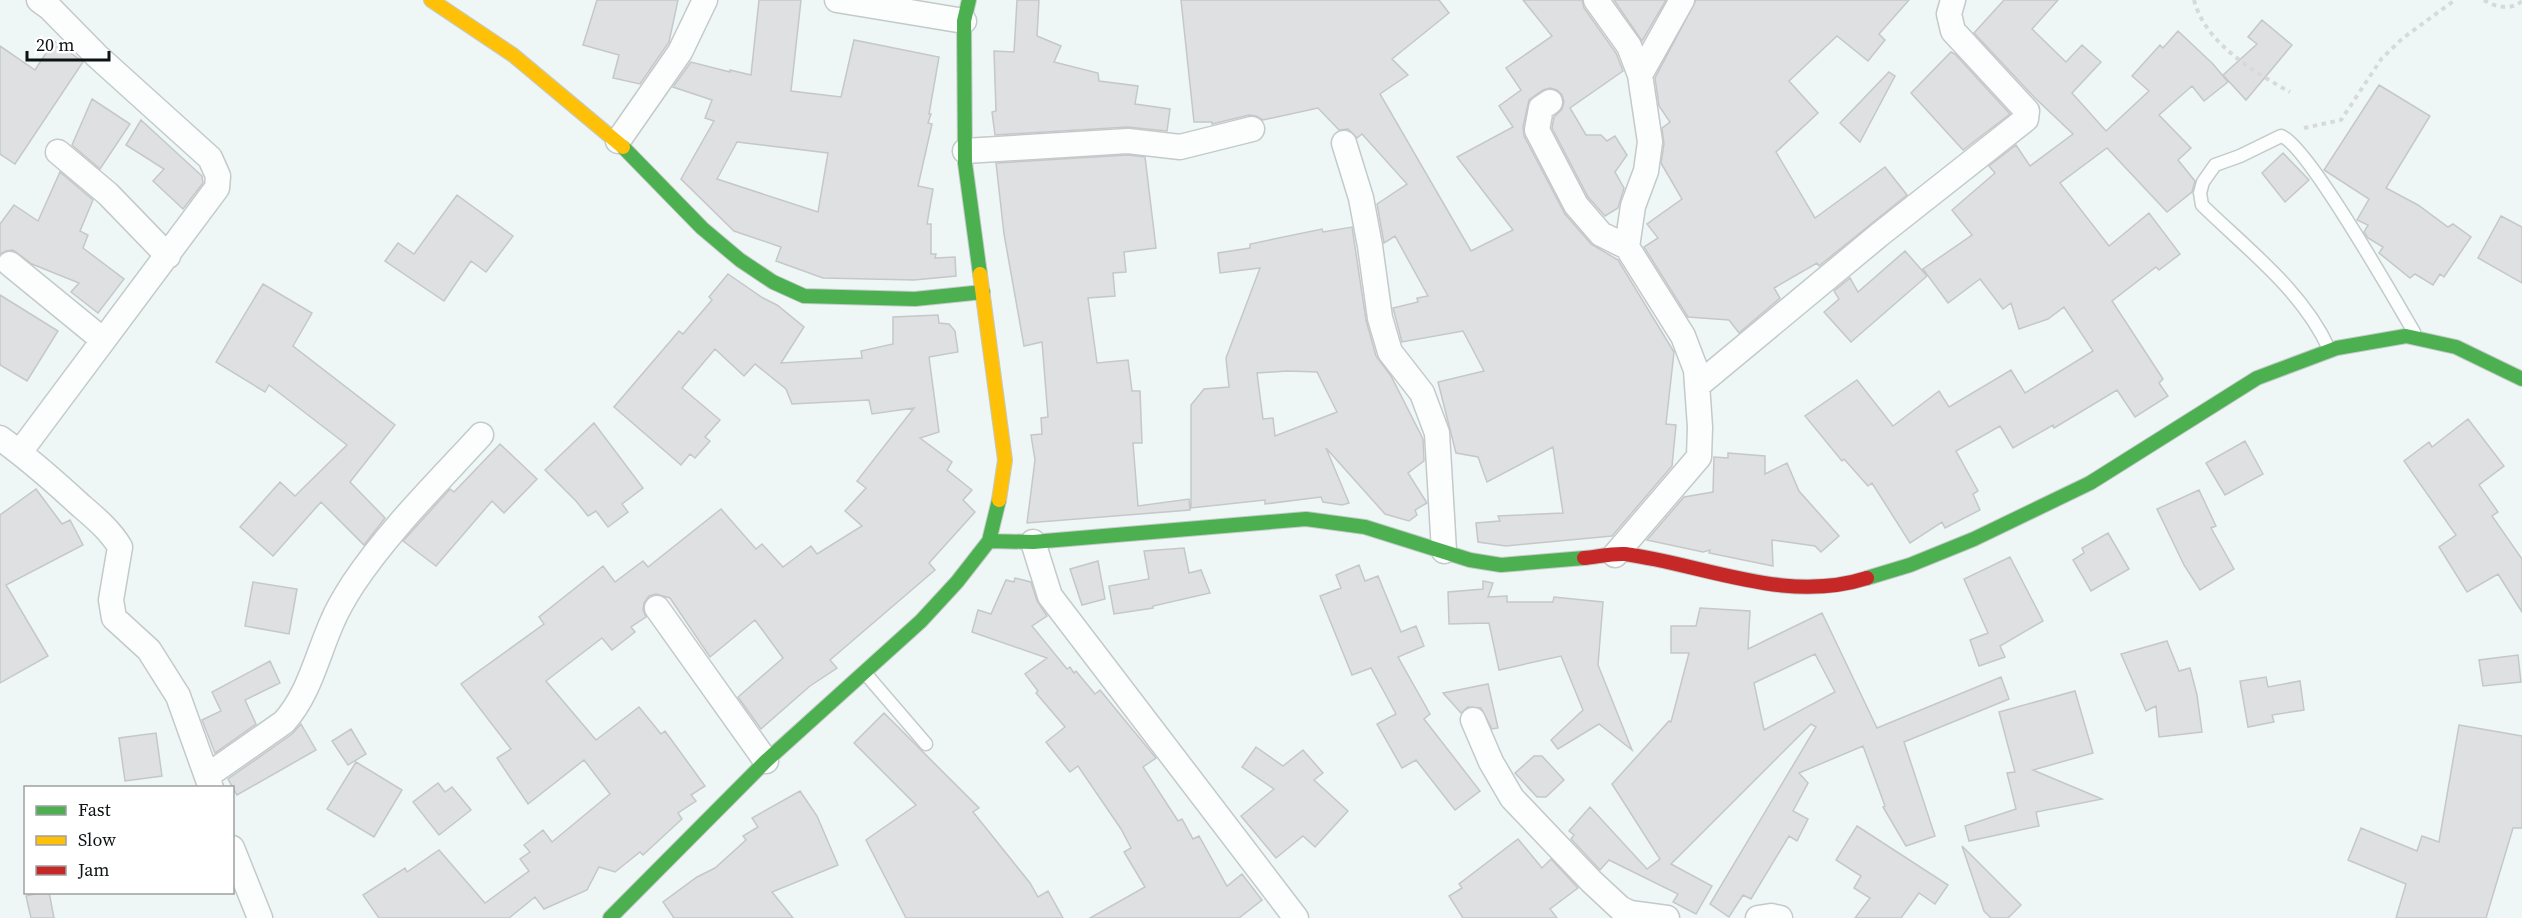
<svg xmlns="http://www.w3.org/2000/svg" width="2522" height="918" viewBox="0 0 2522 918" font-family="'Source Serif 4',serif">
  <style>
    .building { fill: #dee0e2; stroke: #c5c7c9; stroke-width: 1.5; fill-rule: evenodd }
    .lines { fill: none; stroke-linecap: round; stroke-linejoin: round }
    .lane-casing { stroke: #c3cac9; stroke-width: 15 }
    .street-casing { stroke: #c3cac9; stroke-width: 27 }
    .fast-casing { stroke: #c3cac9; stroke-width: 16 }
    .slow-casing { stroke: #c3cac9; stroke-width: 16 }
    .jam-casing { stroke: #c3cac9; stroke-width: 16 }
    .path { stroke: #d8dada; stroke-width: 4; stroke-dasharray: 4.5 4.5; stroke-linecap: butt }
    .lane { stroke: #fcfefe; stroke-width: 12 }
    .street { stroke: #fcfefe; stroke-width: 24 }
    .fast { stroke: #4caf50; stroke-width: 14 }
    .slow { stroke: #ffc107; stroke-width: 14 }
    .jam { stroke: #c62828; stroke-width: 14 }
  </style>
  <rect width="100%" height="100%" fill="#eef7f6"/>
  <path class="building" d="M597,0h81l-9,42 -29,42 -27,-6 6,-23 -36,-10z
    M759,0h42l-10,91 50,6 13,-57 85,17 -10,57h2l-3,9 4,1 -14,62 15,3 -6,35h4v30h5l-1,4 20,-1 1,19 -42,4 -91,-2 -47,-17 5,-14 -47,-16 -53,-52 33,-58 -9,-3 7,-18 -39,-13 18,-25 39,10v-2l21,5zM737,142l91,11 -10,59 -101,-33z
    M1017,0h22l-2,36 24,10 -7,16 44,11 1,8 39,5 -3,18 35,5 -3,22 -40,-4 -132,8 -3,-23 4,-1 -2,-60 20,1z
    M1181,0h258l10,13 -57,46 16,16 -28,19 91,157 42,-21 -56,-73 56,-30 -14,-21 22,-16 -15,-22 46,-32 -29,-36h59l2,8 32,45 7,18 -53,37 16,27h15l6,6 8,-5 12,19 -12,17 9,16 -6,20 -13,8 -17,-19 -36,-69 2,-11 8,-8 2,-7 -2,-7 -5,-5 -7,-2 -7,2 -14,10 -6,27 1,9 41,78 26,30 27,16 56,92 -8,72 10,1 -4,41 -60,70 -106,10 -28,-4 -2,-19 24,-2 -2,-5 65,-3 -10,-66 -66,35 -9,-25 -22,-4 -18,-71 46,-11 -21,-40 -61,11 -9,-34 25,-6 -1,-4 11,-2 -33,-60 -11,7 -7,-39 30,-20 -45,-50 -5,4 -9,-9 -9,1 -21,-22 -55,12 -7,-4 -7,-1 -37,9v-2h-18z
    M1614,0h52l-24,41z
    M1696,0h213l-30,34 6,6 -17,21 -31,-25 -48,45 29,32 -42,39 39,66 70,-51 22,28 -88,71 -2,-3 -43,25 6,10 -41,35 -10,-13 -41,-3 -44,-70 14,-9 -11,-14 35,-25 -21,-36 3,-19 -2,-16 8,-6 -11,-16 -4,-28z
    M2004,0h54l-26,29 34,33 16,-17 19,17 -29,31 34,38 43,-40 -17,-15 28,-31 3,3 15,-17 35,33 15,18 -24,19 -12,-15 -33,29 32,33 -13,12 17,21 -3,11 -25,20 -60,-64 -47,35 49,63 40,-33 31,41 -21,16 -3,-3 -44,34 51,78 -4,4 9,13 -33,21 -18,-27 -63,38 -1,-3 -40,23 -13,-22 -44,25 22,40 -5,3 7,16 -35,18 -3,-6 -32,21 -38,-60 -4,3 -24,-27 -2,2 -37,-45 52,-36 36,46 46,-35 10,16 62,-37 14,23 68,-42 -29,-44 -16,12 -29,10 -8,-26 -8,6 -23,-30 -32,24 -25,-34 49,-34 -20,-25 43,-37 -6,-7 27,-21 14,21 43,-32 -39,-37 -60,-64z
    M2262,20l30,25 -46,55 -23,-25 34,-31 -9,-7z
    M54,41l29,21 -68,102 -15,-10v-108l35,24z
    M1951,52l4,2 55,60 -47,36 -52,-57z
    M1889,72l6,4 -35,66 -20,-19z
    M2379,85l51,31 -44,72 32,17 30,22 5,-3 18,13 -27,40 -4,-3 -7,11 -18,-11 -5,4 -31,-25 4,-6 -15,-9 -4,-6 4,-7 -11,-5 12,-21 -45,-29z
    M92,99l38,25 -30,45 -28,-24z
    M141,120l61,56 1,7 -20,26 -30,-28 11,-12 -38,-24z
    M2283,153l26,27 -24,22 -23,-29z
    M1128,155l17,2 11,91 -32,4 2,20 -13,1 2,23 -27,2 9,65 31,-3 4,31h8l2,52h-9l5,63 51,-7 1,11 -163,13 8,-63 -4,-25 11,-1 -1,-16 7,-1 -6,-75 -18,4 -20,-112 -8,-71z
    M60,172l33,28 -13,31 8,4 -5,13 41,31 -26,34 -27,-21 8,-9 -47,-19 -19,-14 -7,1 -6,3v-30l14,-19 24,16z
    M457,195l56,41 -27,36 -15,-11 -27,40 -59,-40 13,-18 16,11z
    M2501,216l21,11v56l-44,-25z
    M1352,227l14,93 10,36 15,20 32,63 1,22 -16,12 19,30 -12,7 2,5 -8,6 -24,-7 -59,-66 23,55 -7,2 -19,-3 -2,-5 -56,7v-4l-74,8v-103l13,-16 25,-2 -3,-29 34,-90 -40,5 -2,-20 32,-5v-4l72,-15 1,3zM1287,371l30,1 20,40 -62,24 -2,-18 -10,1 -6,-46z
    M1905,251l22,25 -76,66 -27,-30 15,-13 -5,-8 16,-13 8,14z
    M728,274l35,24 14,7 27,22 -23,36 81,-5 -1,-7 32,-7v-27l45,-2 1,8 10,1 6,7 3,21 -29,5 10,75 -19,6 32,24 -5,8 25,20 -9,10 12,12 -46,51 6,7 -105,90 7,8 -27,18 -49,43 -23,-32 45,-39 -28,-38 -45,37 -40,-59 -14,-4 -7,2 -5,7 -1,7 3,7 -15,10 4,5 -23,18 -10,-12 -56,43 50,59 43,-33 22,27 4,-3 40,55 -14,9 5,6 -18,12 4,6 -39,36 -3,-3 -25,20 -16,-5 -12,23 -43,19 -9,-12 -26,21h-130l-16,-23 42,-27 2,4 32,-22 46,53 44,-32 -9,-12 10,-7 -6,-7 19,-15 9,12 58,-48 -26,-34 -56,44 -31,-46 14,-9 -50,-65 83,-60 -5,-7 64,-51 12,16 28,-21 5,6 73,-58 35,40 6,-5 21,23 28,-21 6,8 45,-28 -17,-15 21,-23 -9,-7 57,-73 -42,6 -3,-14 -77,4 -6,-15 -31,-25 -11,12 -29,-27 -33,39 38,32 -15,17 5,4 -15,17 -5,-4 -9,11 -67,-58 65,-76 4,3 29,-34 -3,-3z
    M263,284l49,29 -19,33 102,79 -45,57 35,36 -21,27 -43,-43 -48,54 -33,-29 40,-45 15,14 52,-51 -78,-60 -4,7 -49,-30z
    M0,295l58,36 -31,50 -27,-16z
    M2468,419l36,47 -25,19 19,27 -6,4 30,43v53l-24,-38 -31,18 -28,-45 17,-12 -52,-74 25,-19 3,5z
    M594,423l49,65 -21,16 6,8 -20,15 -12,-16 -8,5 -12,-15 -31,-31z
    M2245,441l18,33 -38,21 -19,-32z
    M500,444l37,35 -33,34 -12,-12 -56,65 -33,-25 47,-52 4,3z
    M1728,453l37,3v18l22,-11 12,28 40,45 -18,16 -6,-6 -43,-6 1,26 -64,-13 1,-3 -7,2 -56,-12 37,-43 29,-5 1,-35 14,1z
    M36,489l26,35 8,-4 13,25 -77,40 42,71 -48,27v-168z
    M2199,490l17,36 -5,2 23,41 -34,21 -16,-25 -27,-56z
    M2108,533l21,36 -38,22 -18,-31 11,-7 -2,-5z
    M1184,548l5,25 12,-3 9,23 -57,13v2l-39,6 -5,-28 40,-7 -5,-28z
    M2010,557l33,64 -43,25 5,11 -26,9 -9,-26 18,-7 -24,-54z
    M1098,561l7,38 -23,6 -12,-36z
    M1359,565l6,16 13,-5 23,56 15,-6 8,20 -26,11 32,57 -6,5 56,72 -25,19 -39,-50 -14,8 -25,-44 19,-10 -25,-46 -19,7 -32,-79 21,-8 -5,-13z
    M1015,578l16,4 6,19 10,15 -15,10 35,43 3,-2 4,6 2,-2 19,23 5,-4 56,68 -13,9 35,54 4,-2 11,20 6,-3 28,50 15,-12 20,26 -23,18h-149l55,-31 -21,-35 7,-4 -10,-19 -43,-63 -8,6 -24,-30 19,-15 -29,-34 2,-2 -13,-17 22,-16 -75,-26 6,-22 13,4 15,-34 8,2z
    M1483,581l10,2 -5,14 19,-1v6h46l1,-5 49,5 -5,63 34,85 -33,-26 -41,25 -7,-9 32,-30 -22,-54 -62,14 -10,-47 -40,1 -1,-32 35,-3z
    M253,582l44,7 -8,45 -44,-8z
    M1700,608l50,3 -2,38 74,-36 55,115 124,-51 8,22 -105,43 31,94 -29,10 -23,-39 2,-1 -22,-60 -64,27 9,10 -15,28 15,8 -11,22 -8,-5 -38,63 -8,-4 -14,22 -19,-13 106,-177 -5,-3 -140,140 41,22 -16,28 -23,-12 5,-8 -69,-34 -9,10 -29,-31 3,-4 -5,-4 21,-24 57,62 13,-10 -48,-75 57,-63 2,1 18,-69h-18v-27h25zM1815,654l20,38 -71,38 -10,-47z
    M2167,641l12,30 11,-3 7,27 5,37 -43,5 -3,-31 -10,5 -25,-57z
    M2518,655l3,27 -38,4 -4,-26z
    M270,661l10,22 -35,17 11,24 -41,29 -13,-33 19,-9 -9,-19z
    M2266,677l2,10 32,-6 4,29 -32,5 2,7 -26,5 -8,-46z
    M1488,684l10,44 -6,1 -11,-21 -13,-1 -7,6 -18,-20z
    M2075,691l18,62 -60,17 69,29 -66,13 3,14 -70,15 -4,-15 51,-17 -9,-36 8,-1 -16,-60z
    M884,713l95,95 -6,4 57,71 8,14 10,-6 15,27h-157l-40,-78 50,-35 -62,-62z
    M301,724l15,26 -79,45 -9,-16 64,-45z
    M2459,725l63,11v92h-9l-27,90h-90l10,-34 -58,-24 13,-32 56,23 5,-15 17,6z
    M351,729l15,25 -18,11 -16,-24z
    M156,733l6,43 -37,5 -6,-43z
    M1256,747l27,19 20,-16 20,23 -9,7 34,31 -33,36 -12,-11 -27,22 -35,-42 33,-27 -32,-22z
    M1534,756h8l22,24 -18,17h-9l-22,-24z
    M356,762l46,28 -28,47 -47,-28z
    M438,783l7,9 7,-5 19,23 -32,25 -26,-33z
    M800,791l17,25 21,49 -66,27 21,26h-119l-11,-16 34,-25 18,-9 31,-28 -3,-4 15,-9 -6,-9z
    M1857,826l91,59 -13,19 -16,-11 -18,25h-46l15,-20 -16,-10 7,-12 -25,-16z
    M1518,839l24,29 9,-9 27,29 -28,21 7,9h-94l-14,-22 13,-8 -3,-4z
    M1962,846l59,59 -13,13h-17l-7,-7z
    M43,892h6l5,26h-23l-5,-22z"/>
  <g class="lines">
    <g class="lane-casing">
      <path id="lane" d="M2329,349c-26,-58 -82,-100 -127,-144l-2,-12 3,-11 12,-17 25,-9 41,-20c26,8 114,164 133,196
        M865,673l61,71"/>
    </g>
    <g class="street-casing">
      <path id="street" d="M837,0l127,21
        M1596,0l33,46 11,29
        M1550,102l-9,6 -4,22 39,75 25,29 26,13
        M618,141l62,-89 25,-52
        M1344,143l17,55 9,48 10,72 10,34 32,41 15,40 7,118
        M965,151l163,-10 52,6 72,-18
        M58,152l50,42 60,62
        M10,264l93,76
        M1697,386l182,-151 147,-116 1,-8 -74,-80 -4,-17 4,-14
        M0,438c28,20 54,43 79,66 15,13 31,26 41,43l-9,53 3,18 35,32 29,46 33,92
        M20,452l197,-264 1,-12 -8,-18 -113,-102 -47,-48 -11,-8
        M1033,542l17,54 246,322
        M1615,555l84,-98 1,-30 -4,-57 -13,-34 -56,-89 6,-41 13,-35 4,-29 -10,-67 42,-75
        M657,608l109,153
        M1473,720l18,42 21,36 79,83 29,27 10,5 37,5
        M207,776l77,-54c26,-29 33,-67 49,-102 5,-12 13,-25 20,-36 36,-54 84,-101 128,-149
        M232,848l28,70
        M1758,918l13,-2 9,2"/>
    </g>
    <g class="fast-casing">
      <path id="fast" d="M969,0l-5,21 1,142 15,111
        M623,147l79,81 38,32 33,22 31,14 111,3 68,-7
        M989,541l44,1 273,-23 59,8 105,33 31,5 83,-7
        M1867,578l43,-13 64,-26 116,-56 167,-105 80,-30 69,-12 50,11 66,32
        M610,918l156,-157 155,-140 36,-39 32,-41 10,-41"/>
    </g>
    <g class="slow-casing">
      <path id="slow" d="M431,0l82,55 110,92
        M980,274l25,186 -6,40"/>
    </g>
    <g class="jam-casing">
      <path id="jam" d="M1584,558c13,-1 28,-5 41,-4 81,11 161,50 242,24"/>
    </g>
    <path class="path" d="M2194,0c11,43 60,72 96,92
      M2484,0c11,7 27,11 38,1
      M2304,128l37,-8 41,-62 21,-20 52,-38"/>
    <use href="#lane" class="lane"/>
    <use href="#street" class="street"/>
    <use href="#fast" class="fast"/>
    <use href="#slow" class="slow"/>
    <use href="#jam" class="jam"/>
  </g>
  <rect x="24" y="786" width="210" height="108" fill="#ffffff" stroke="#9ea1a1" stroke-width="1.5"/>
  <rect x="36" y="806" width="30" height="9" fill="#4caf50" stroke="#9ea1a1" stroke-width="1.5"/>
  <text x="78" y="816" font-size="18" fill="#0d1313">Fast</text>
  <rect x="36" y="836" width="30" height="9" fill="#ffc107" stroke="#9ea1a1" stroke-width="1.5"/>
  <text x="78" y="846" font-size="18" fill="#0d1313">Slow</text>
  <rect x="36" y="866" width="30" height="9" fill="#c62828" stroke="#9ea1a1" stroke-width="1.5"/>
  <text x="78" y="876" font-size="18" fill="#0d1313">Jam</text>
  <path d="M27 51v9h82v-9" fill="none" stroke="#0d1313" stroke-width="3"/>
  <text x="36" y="51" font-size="18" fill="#0d1313" stroke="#ffffff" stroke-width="4.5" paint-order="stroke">20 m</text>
</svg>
